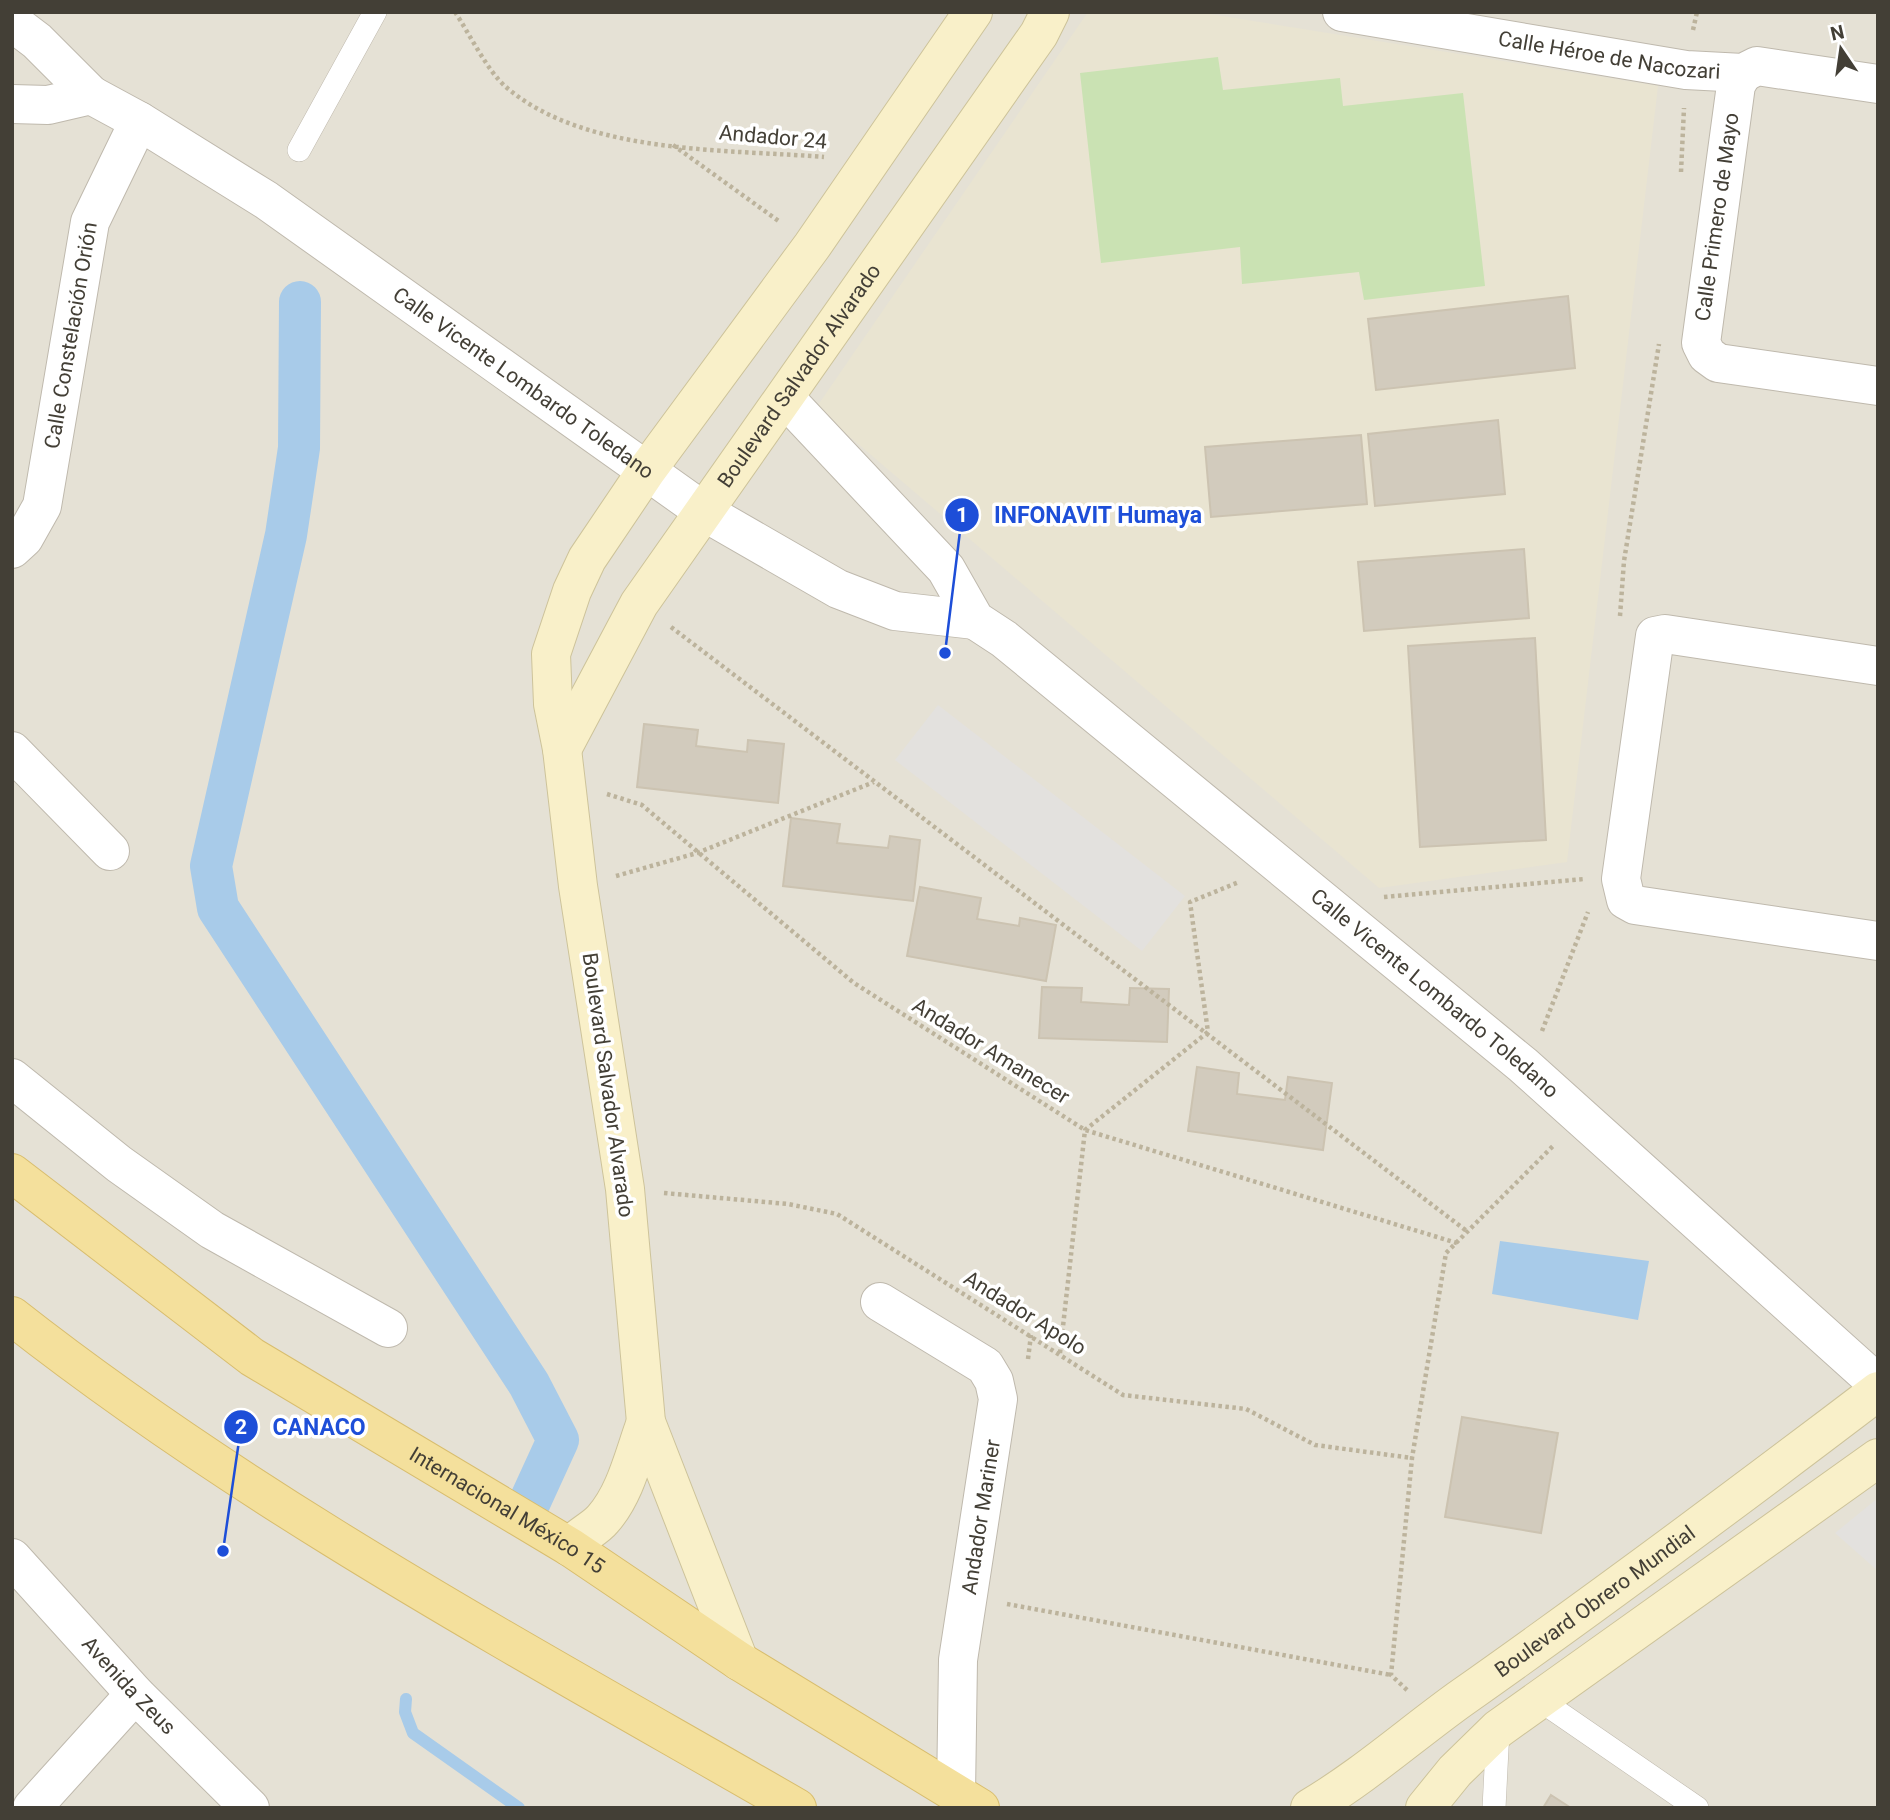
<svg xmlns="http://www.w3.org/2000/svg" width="1890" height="1820" viewBox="0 0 1890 1820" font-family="Roboto,sans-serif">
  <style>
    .residential { fill: #e5e1d5 }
    .education { fill: #e9e4d1 }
    .green { fill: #cae2b3 }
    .parking { fill: #e3e1de }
    .water { fill: #a8cbe9 }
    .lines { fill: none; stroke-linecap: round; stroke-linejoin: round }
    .stream { stroke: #a8cbe9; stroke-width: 12 }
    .canal { stroke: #a8cbe9; stroke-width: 42 }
    .building { fill: #d2cbbd; stroke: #ccc3b1; stroke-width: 2 }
    .lane-casing { stroke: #bfb9ad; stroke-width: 24 }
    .street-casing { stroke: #bfb9ad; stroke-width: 40 }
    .secondary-casing { stroke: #cdc39a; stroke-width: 40 }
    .primary-casing { stroke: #d8bd6e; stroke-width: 40 }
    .path { stroke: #bcb39c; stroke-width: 4.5; stroke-dasharray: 3.5 3.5; stroke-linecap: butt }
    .lane { stroke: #fff; stroke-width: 23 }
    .street { stroke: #fff; stroke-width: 38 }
    .secondary { stroke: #f9f0c9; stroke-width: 38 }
    .primary { stroke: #f4e09c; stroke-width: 38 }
    .labels { text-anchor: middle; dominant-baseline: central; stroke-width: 7; stroke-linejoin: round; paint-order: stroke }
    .street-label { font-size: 21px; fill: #433f36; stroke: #fff }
    .leader { fill: none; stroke: #1d4ed8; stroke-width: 2.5 }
    .callout-dot { fill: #1d4ed8; stroke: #fff; stroke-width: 2.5 }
    .mark-label { font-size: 21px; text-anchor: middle; font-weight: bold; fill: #fff }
    .callout-label { font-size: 23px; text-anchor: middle; font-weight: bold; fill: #1d4ed8; stroke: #fff; stroke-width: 7; stroke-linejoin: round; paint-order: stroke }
  </style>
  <rect width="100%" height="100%" fill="#f1efe6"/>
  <path class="residential" d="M12,12h1866v1796h-1866z"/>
  <path class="education" d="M1088,12h109l461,74 -91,776 -188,26 -563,-480z"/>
  <path class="green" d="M1218,57l5,33 117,-12 3,28 120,-13 22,193 -121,14 -5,-28 -117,12 -2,-37 -139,16 -21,-190z"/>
  <path class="parking" d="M938,705l247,191 -43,55 -247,-191z
    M1878,1498v73l-43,-38z"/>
  <path class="water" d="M1500,1241l149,20 -11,59 -146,-26z"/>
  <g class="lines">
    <path class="stream" d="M406,1699l-1,13 8,21 106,75"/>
    <path class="canal" d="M300,302l-1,146 -13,87 -75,331 7,42 311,476 29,56 -32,70"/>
  </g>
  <path class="building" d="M1568,296l7,72 -199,22 -8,-71z
    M1498,420l7,74 -130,12 -7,-72z
    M1361,435l6,69 -156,13 -6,-70z
    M1524,549l5,69 -165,13 -6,-69z
    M1535,638l11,202 -126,7 -12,-201z
    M644,724l54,6 -2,16 51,6 1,-12 36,4 -6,59 -141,-16z
    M791,818l49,6 -3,19 51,5 2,-12 30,4 -7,61 -130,-15z
    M920,887l61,11 -4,21 42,7 1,-8 36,7 -10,56 -139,-25z
    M1042,987l40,1 -1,14 48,3 1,-17 39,1 -2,53 -128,-4z
    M1197,1067l42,6 -2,21 48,6 3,-23 44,6 -9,67 -135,-19z
    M1462,1417l96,16 -17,100 -96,-16z
    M1551,1795l20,13h-28z"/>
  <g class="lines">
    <g class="lane-casing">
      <path id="lane" d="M299,150l76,-138
        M1540,1700l157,108
        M1494,1808l4,-79"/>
    </g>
    <g class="street-casing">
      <g id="street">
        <path id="s1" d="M1342,12l344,58 57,3 14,-7 121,18"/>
        <path d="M12,22l25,19 54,54 -43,10 -36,-1"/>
        <path d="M1743,73l-7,12 -35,258 6,12 11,8 160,23"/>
        <path id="s2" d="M91,95l48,26 127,79 440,313 132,76 57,22 80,9"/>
        <path id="s3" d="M785,398l161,171 29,51 29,19 519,426 355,319"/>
        <path id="s4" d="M12,549l12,-11 18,-32 48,-284 49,-101"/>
        <path d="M1878,666l-213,-32 -10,2 -34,243 5,21 9,5 243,36"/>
        <path d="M12,751l98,100"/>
        <path d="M12,1078l107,86 93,66 176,98"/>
        <path d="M880,1302l105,64 9,15 4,18 -40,261 -2,134"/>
        <path id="s5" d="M12,1558l123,136 115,114"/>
        <path d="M32,1808l103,-114"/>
      </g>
    </g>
    <g class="secondary-casing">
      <g id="secondary">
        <path id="s6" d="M562,749l77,-145 400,-570 11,-22"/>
        <path d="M570,1547c9,-12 24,-17 33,-28 23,-26 31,-65 43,-97"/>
        <path d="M739,1661l-93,-239 -21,-233 -47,-303 -16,-137 -9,-45 -2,-50 21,-63 15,-32 60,-89 165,-224 161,-234"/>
        <path id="s7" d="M1310,1808c54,-32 100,-73 150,-109 142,-100 280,-203 418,-308"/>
        <path d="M1425,1808l30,-37 43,-42 380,-271"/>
      </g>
    </g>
    <g class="primary-casing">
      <g id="primary">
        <path id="s8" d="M12,1173l240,184 318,190 169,114 241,147"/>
        <path d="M12,1316c243,191 518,338 785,492"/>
      </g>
    </g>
    <path class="path" d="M455,12c14,21 33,60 51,75 79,68 220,62 318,70
      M1693,30l4,-18
      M673,145l107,77
      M1681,172l3,-64
      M1620,616l4,-55 35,-217
      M671,627l797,605
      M607,794l35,11 212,178 231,147 372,113
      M616,876l81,-23 177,-71
      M1384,897l200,-18
      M1542,1031l46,-119
      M664,1193l124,11 49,10 286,181 123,14 69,36 97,13
      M1060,1353l25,-223 123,-98 -18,-130 49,-20
      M1028,1359l3,-24
      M1007,1604l384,71
      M1407,1690l-16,-15 21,-217 34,-205 108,-108"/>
    <use href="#lane" class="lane"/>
    <use href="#street" class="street"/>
    <use href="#secondary" class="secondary"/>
    <use href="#primary" class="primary"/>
  </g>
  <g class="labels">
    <g class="street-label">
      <text stroke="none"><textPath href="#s1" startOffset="271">Calle Héroe de Nacozari</textPath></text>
      <text transform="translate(773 137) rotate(5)">Andador 24</text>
      <text transform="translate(1717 217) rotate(-82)">Calle Primero de Mayo</text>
      <text stroke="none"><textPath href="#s4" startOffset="226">Calle Constelación Orión</textPath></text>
      <text stroke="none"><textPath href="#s6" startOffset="443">Boulevard Salvador Alvarado</textPath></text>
      <text stroke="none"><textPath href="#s2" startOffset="520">Calle Vicente Lombardo Toledano</textPath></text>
      <text stroke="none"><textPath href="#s3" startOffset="886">Calle Vicente Lombardo Toledano</textPath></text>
      <text transform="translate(991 1051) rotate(32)">Andador Amanecer</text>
      <text transform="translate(608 1085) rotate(82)">Boulevard Salvador Alvarado</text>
      <text transform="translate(1025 1313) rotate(32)">Andador Apolo</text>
      <text stroke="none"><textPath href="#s8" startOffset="600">Internacional México 15</textPath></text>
      <text transform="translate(981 1517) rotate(-81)">Andador Mariner</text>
      <text stroke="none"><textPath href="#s7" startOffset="352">Boulevard Obrero Mundial</textPath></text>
      <text stroke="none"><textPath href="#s5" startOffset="173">Avenida Zeus</textPath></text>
    </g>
  </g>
  <path class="leader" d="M945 653L962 515M223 1551L241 1427"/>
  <g class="callout-dot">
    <circle cx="945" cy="653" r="7"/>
    <circle cx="223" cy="1551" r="7"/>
    <circle cx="962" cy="515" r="18"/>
    <circle cx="241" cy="1427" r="18"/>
  </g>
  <g class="mark-label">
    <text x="962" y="522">1</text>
    <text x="241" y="1434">2</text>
  </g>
  <g class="callout-label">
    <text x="1098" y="523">INFONAVIT Humaya</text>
    <text x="319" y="1435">CANACO</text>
  </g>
  <rect width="1890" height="1820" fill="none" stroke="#433f36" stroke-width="28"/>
  <g transform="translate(1841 49) rotate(347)" stroke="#ffffff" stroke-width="5" paint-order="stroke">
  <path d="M0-5L12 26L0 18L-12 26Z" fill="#433f36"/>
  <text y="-10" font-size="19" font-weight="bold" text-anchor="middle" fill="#433f36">N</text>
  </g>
</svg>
